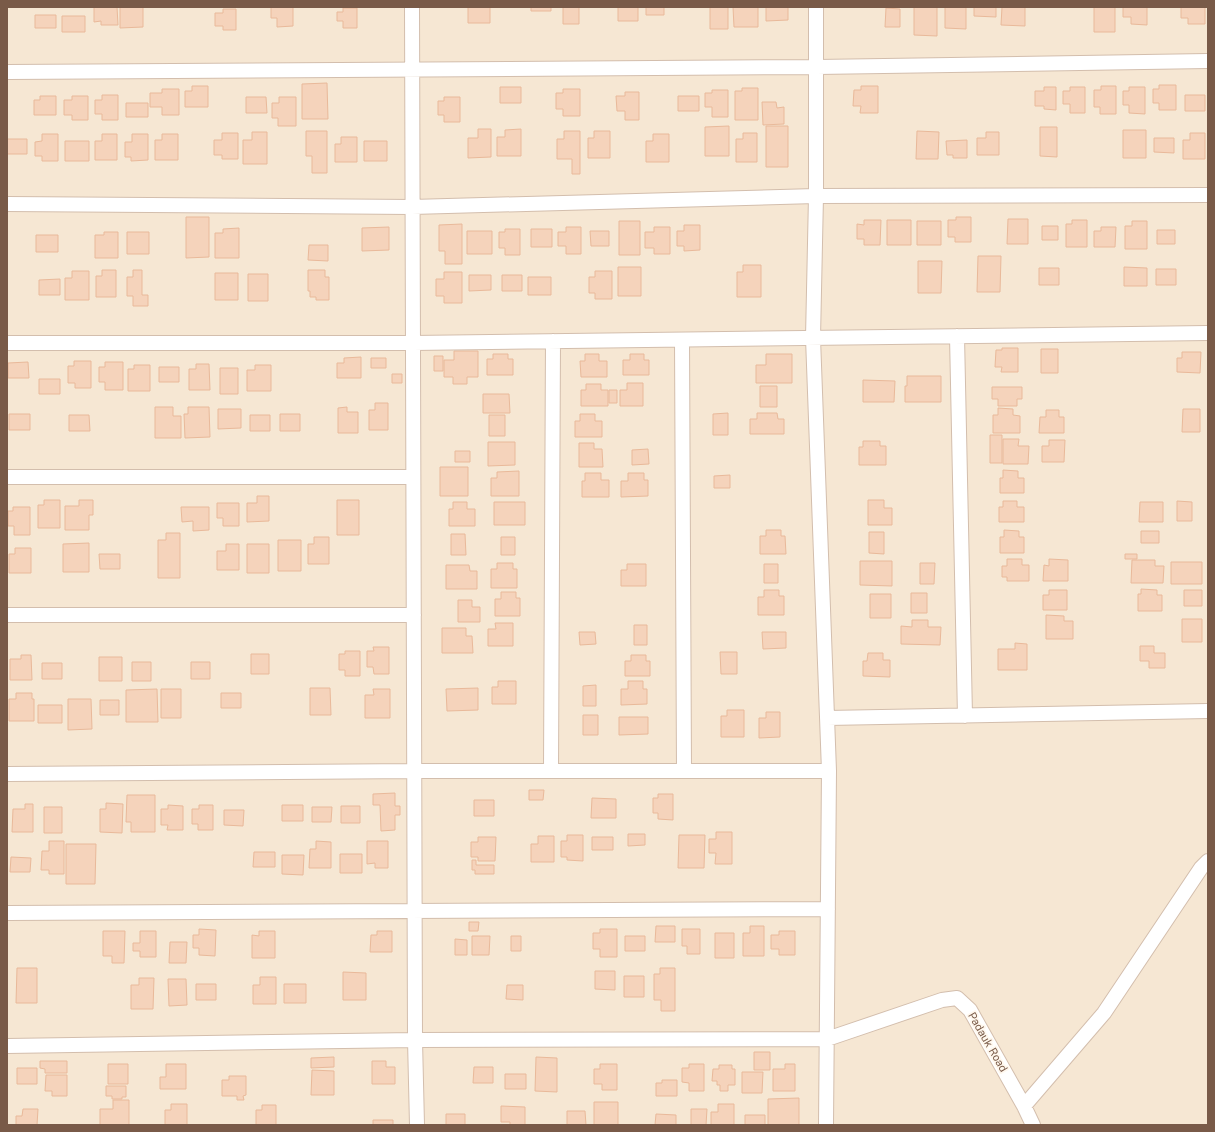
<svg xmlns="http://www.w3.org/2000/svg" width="1215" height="1132" viewBox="0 0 1215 1132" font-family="'Public Sans',sans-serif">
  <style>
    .residential { fill: #f6e7d3 }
    .building { fill: #f5d3bb; stroke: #e9b99a }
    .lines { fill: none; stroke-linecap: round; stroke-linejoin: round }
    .minor-casing { stroke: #d3bead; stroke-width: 16 }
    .minor { stroke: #fff; stroke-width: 14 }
    .labels { text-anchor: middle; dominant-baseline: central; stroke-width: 3.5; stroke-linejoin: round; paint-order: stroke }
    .street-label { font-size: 11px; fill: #795a48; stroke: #fff8ee }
  </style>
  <rect width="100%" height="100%" fill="#fef5e6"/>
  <path class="residential" d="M7,7h1201v1118h-1201z"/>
  <path class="building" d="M94,7h23l1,18h-17v-4l-7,1z
    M120,7h23v20l-23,1z
    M271,7h22v19l-16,1v-9h-6z
    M468,7h22v16h-22z
    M531,7h20v4h-20z
    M563,7h16v17h-16z
    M618,7h20v14h-20z
    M646,7h18v8h-18z
    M710,7h18v22h-18z
    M733,7h25v20h-24z
    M766,7h22v13l-22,1z
    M914,7h23v29l-23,-1z
    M945,7h21v22l-21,-1z
    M974,7h22v10l-22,-1z
    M1002,7h23v19l-24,-1z
    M1094,7h21v25h-21z
    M1123,7h24v18l-16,-1v-7h-8z
    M1181,7h24v17h-17v-6h-7z
    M343,8h14v20h-14v-7h-6v-9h6z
    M886,8l14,1v18h-15z
    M223,9h13v21h-13v-4h-8v-13h8z
    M35,15h21v13h-21z
    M62,16h23v16h-23z
    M327,83l1,36h-26v-35z
    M1159,85h17v25h-17v-7h-6v-14h6z
    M192,86h16v21h-23v-16h7z
    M861,86h17v27h-18l1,-7h-8l1,-16h7z
    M1101,86h15v28h-16v-7h-6v-17h7z
    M500,87h21v16h-21z
    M1044,87h12v23l-12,-1v-3h-9v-15h9z
    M1070,87h15v26h-15v-9h-7v-13h7z
    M1129,87h16v27l-16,-1v-8h-6v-14h6z
    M742,88h16v32h-23v-29h7z
    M162,89h17v26h-17v-8h-12v-14h12z
    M563,89h17v27h-17v-7h-7v-16h7z
    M712,90h16v27h-16v-10h-7v-14h7z
    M625,92h14v28h-14v-9h-8l-1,-15h9z
    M102,95h16v25h-16v-6h-7v-14h7z
    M1185,95h20v16h-20z
    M40,96h16v19h-22v-15h6z
    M72,96h16v24h-16v-5h-8v-15h8z
    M678,96h21v15h-21z
    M246,97h20l1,16h-21z
    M279,97h17v29h-18v-8h-6v-15h7z
    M444,97h16v25h-16v-7h-6v-14h6z
    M762,102h14l1,6 7,-1v17l-21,1z
    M126,103h22v14h-22z
    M729,126v30h-24v-29z
    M766,126h22v41h-22z
    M1040,127h17v30l-17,-1z
    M478,129h13v28l-23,1v-20h10z
    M521,129v27h-24v-19h8v-7z
    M1123,130h23v28h-23z
    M306,131h21v42h-15v-17h-6z
    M564,131h16v43h-8v-15h-15v-20h7z
    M594,131h16v27h-22v-20h6z
    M917,131l22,1 -1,27h-22z
    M252,132h15v32h-24v-24h9z
    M986,132h13v23h-22v-17h9z
    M222,133h16v26h-16v-4h-8v-15h8z
    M743,133h14v29h-21v-23h7z
    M1190,133h15v26h-22v-19h7z
    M42,134h16v27h-16v-5h-7v-14l7,-1z
    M102,134h15v26h-22v-19h7z
    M132,134h16v26l-17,1v-4h-6v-15h7z
    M162,134h16v26h-23v-20h7z
    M653,134h16v28h-23v-21h7z
    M341,137h16v25h-22v-18h6z
    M1154,138h20v15l-20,-1z
    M7,139h20v15h-20z
    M967,140v18h-14v-3h-6l-1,-14z
    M65,141h24v20h-24z
    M364,141h23v20h-23z
    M186,217h23v40l-23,1z
    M956,217h15v25h-16v-5h-7v-17h8z
    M1008,219h20v25h-21z
    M864,220h17l-1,25h-16v-6h-7v-15l7,1z
    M887,220h24v25h-24z
    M1072,220h15v27h-21v-23h6z
    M619,221h21v34h-21z
    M917,221h24v24h-24z
    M1132,221h15v28h-22v-23h7z
    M462,224v40h-17v-13h-6v-26z
    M684,225h16v25l-16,1v-5h-7v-15h7z
    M1042,226h16v14h-16z
    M389,227v23l-27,1v-23z
    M566,227h15v27h-15v-8h-8v-14h8z
    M654,227h16v27h-16v-6h-9v-16h9z
    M1101,227h15l-1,20h-21v-16h7z
    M239,228v30h-24v-25h8v-4z
    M505,229h15v26h-15v-7h-6v-16h6z
    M531,229h21v18h-21z
    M1157,230h18v14h-18z
    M467,231h25v23h-25z
    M590,231h19v15h-18z
    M104,232h14v26h-23v-23h9z
    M127,232h22v22h-22z
    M36,235h22v17h-22z
    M309,245h19v16l-20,-1z
    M978,256h23l-1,36h-23z
    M918,261h24l-1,32h-23z
    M743,265h18v32h-24v-25h6z
    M618,267h23v29h-23z
    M1124,267l23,1v18h-23z
    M1039,268h20v17h-20z
    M1156,269h20v16h-20z
    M102,270h14v27h-20v-21h6z
    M133,270h9v25h6v11h-15v-10h-6v-19h6z
    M308,270h17v7h4v23h-13v-3h-6v-6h-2z
    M72,271h17v29h-24v-22h7z
    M595,271h17v28h-17v-6h-6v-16h6z
    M444,272h18v31h-18v-7h-8v-17h8z
    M215,273h23v27h-23z
    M248,274h20v27h-20z
    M469,275h22v15l-22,1z
    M502,275h20v16h-20z
    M528,277h23v18h-23z
    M60,279v16h-21v-15z
    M1002,348h16v24h-17l1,-5h-7l1,-17h6z
    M1041,349h17v24h-17z
    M454,351h24v26h-11v7h-14v-7h-9v-17h10z
    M1182,352h19l-1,21 -23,-1v-14h5z
    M493,354h15v5h5v16h-26v-16h6z
    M585,354h14v7h8v16h-26l-1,-16h5z
    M630,354h14v6h5v15h-26v-15h7z
    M766,354h26v29h-36v-18h10z
    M434,356h9v15h-9z
    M361,357v21h-24v-15h7v-5z
    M371,358h15v10h-15z
    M74,361h17v27h-16v-5h-7v-17h6z
    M28,362l1,16h-21v-15z
    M105,362h18v28h-18v-8h-6v-15h6z
    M196,364h13l1,26h-21v-21h7z
    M134,365h16v26h-22v-22h6z
    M255,365h16v26h-24v-21h8z
    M159,367h20v15h-20z
    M220,368h18v26h-18z
    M392,374h10v9h-10z
    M907,376h34v26h-36v-16h2z
    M39,379h21v15h-21z
    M863,380l32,1 -1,21h-31z
    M627,383h16v23h-23v-16h7z
    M586,384h15v6h7v16h-27v-16h5z
    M760,386h17v21h-17z
    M992,387h30v12h-5v7h-19v-7h-6z
    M609,390h8v13h-8z
    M483,394h26l1,19h-27z
    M375,403h13v27h-19v-20h6z
    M155,407h18v9h8v22h-26z
    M188,407h21l1,30 -25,1 -1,-24h4z
    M347,407v5h11v21h-20v-25z
    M998,408l15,1v6l7,1v17h-27v-18h5z
    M218,409h23v19l-23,1z
    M1183,409h17v23h-18z
    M1046,410h13v7h5v16h-25l1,-16h6z
    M728,413v22h-15v-21z
    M757,413h20l1,6h6v15h-34v-15h7z
    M9,414h21v16h-21z
    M280,414h20v17h-20z
    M580,414h15v7h7v16h-27v-16h5z
    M69,415h20l1,16h-21z
    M250,415h20v16h-20z
    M489,415h16v21h-16z
    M990,435h12v28h-12z
    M1003,439h16l-1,7h11l-1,18h-25z
    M1049,440h16l-1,22h-22v-16h7z
    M863,441h17v5h6v19h-27v-18h4z
    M488,442h27v23l-27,1z
    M579,443h15v6h8l1,18h-24z
    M648,449l1,15 -17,1v-15z
    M455,451h15v11h-15z
    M440,467h28v29h-28z
    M1003,470l15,1v7h6v15h-24v-15h3z
    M519,471v25h-28v-18h6v-6z
    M585,473h16v7h8v17h-27v-16h3z
    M628,473h16v7h4v16l-27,1v-16h7z
    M730,475v13h-16v-12z
    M257,496h12v25l-22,1v-19h10z
    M44,500h16v28h-22v-23h6z
    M79,500h14v15h-4v15h-24v-24h14z
    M337,500h22v35h-22z
    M868,500h16v8h8v17h-24z
    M1003,501h14v6h7v15h-25v-15h4z
    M1177,501l15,1v19h-15z
    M453,502h14v7h8v17h-26v-17h4z
    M494,502h31v23h-31z
    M1140,502h23v20h-24z
    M217,503h22v23h-16v-8h-6z
    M13,507h17v28h-16v-9h-6v-15h5z
    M181,507h28v23l-16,1v-10l-11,1z
    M766,530h15v6h4l1,18h-26v-18h6z
    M1004,530l15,1v6h5v16h-24v-16h4z
    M1141,531h18v12h-18z
    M869,532h15v22l-15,-1z
    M166,533h14v45h-22v-38h8z
    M451,534h14l1,21h-15z
    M314,537h15v27h-21v-20h6z
    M501,537h14v18h-14z
    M278,540h23v31h-23z
    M89,543v29h-26v-28z
    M226,544h13v26h-22v-19h9z
    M247,544h22v29h-22z
    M15,548h16v25h-22v-19h6z
    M99,554h21v15h-20z
    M1125,554h12v5h-12z
    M1007,559h15v6h7v16h-22v-4h-5v-11h5z
    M1049,559l19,1v21h-25l1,-16 5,1z
    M1132,560h23v6h9l-1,17h-32z
    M860,561h32v25l-32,-1z
    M1171,562h31v22h-31z
    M497,563h16v6h4v19h-26v-19h6z
    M920,563h15l-1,21h-14z
    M627,564h19v22h-25v-16h6z
    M764,564h14v19h-14z
    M446,565h23l1,6h7v18h-31z
    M1141,589l16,1v5h5v16h-24v-17h3z
    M764,590h15v6h5v19h-26v-18h6z
    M1049,590h18v20h-24v-15h6z
    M1184,590h18v16h-18z
    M501,592h15v6h4v18h-25v-17h6z
    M911,593h16v20h-16z
    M870,594h21v24h-21z
    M458,600h14v7h8v15h-22z
    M1046,615l18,1v5h9v18h-27z
    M1182,619h20v23h-20z
    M912,620h16v7h13l-1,18 -39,-1v-18l11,1z
    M495,623h18v23h-25v-17h8z
    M634,625h13v20h-13z
    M442,628h24v8h6l1,17h-31z
    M579,632h16l1,12 -16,1z
    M762,632h24v16l-23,1z
    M1015,643l12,1v26h-29v-21h17z
    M1140,646h14v7h11v15h-16v-7h-9z
    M373,647h16v27h-15l-1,-7h-6v-16h7z
    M345,651h15v25h-15v-6h-6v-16h6z
    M720,652h17v22h-16z
    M868,653h15v7h7v17l-27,-1v-15h4z
    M251,654h18v20h-18z
    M21,655h10l1,25h-22v-21h11z
    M631,655h15v6h4v15h-25v-15h6z
    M99,657h23v24h-23z
    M132,662h19v19h-19z
    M191,662h19v17h-19z
    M42,663h20v16h-20z
    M498,681h18v23h-24v-17h6z
    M628,681h15v8h4v15l-26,1v-16h7z
    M596,685v21h-13v-20z
    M310,688h20l1,27h-21z
    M478,688v22l-31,1 -1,-22z
    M157,689l1,33h-32v-32z
    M161,689h20v29h-20z
    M373,689h17v29h-25v-23h9z
    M16,693h16v6h2v22h-25v-22h7z
    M221,693h20v15h-20z
    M68,699h23l1,30 -24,1z
    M100,700h19v15h-19z
    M38,705h24v18h-24z
    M727,710h17v27h-23v-21h6z
    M766,712h14v25l-21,1v-20h7z
    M583,715h15v20h-15z
    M619,717h29v17l-29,1z
    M529,790h15l-1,10h-14z
    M395,793v13h5v9h-5v15l-14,1 -1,-26h-7v-11z
    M658,794h15v26l-15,-1v-6h-5v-15h5z
    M127,795h28v37h-24v-10h-5z
    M592,798l24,1v19h-25z
    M474,800h20v16h-20z
    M106,803l17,1 -1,29 -22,-1v-23h6z
    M25,804h8v28h-21l1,-23h12z
    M168,805l15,1v24h-16l1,-5h-7v-16h7z
    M199,805h14v25h-15v-6h-6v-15h7z
    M282,805h21v16h-21z
    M341,806h19v17h-19z
    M44,807h18v26h-18z
    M312,807h20l-1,15h-19z
    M224,810h20l-1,16 -19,-1z
    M716,832h16v32h-17l1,-11h-7v-14h7z
    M628,834h17v11l-17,1z
    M567,835h16v26l-16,-1v-3h-6v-16h6z
    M679,835h26l-1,33h-26z
    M538,836h16v26h-23v-18h7z
    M478,837h18l-1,24h-17v-4h-7v-15h7z
    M592,837h21v13h-21z
    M49,841h15v33h-15v-4h-8l1,-19h7z
    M316,841l15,1v26h-22l1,-19h6z
    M367,841h21v27h-13v-5l-8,1z
    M66,844h30l-1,40h-29z
    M254,852h21v15h-22z
    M340,854h22v19h-22z
    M282,855h22l-1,20 -21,-1z
    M11,857l20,1 -1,14h-20z
    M472,860h4v5h18v9h-19v-4h-3z
    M469,922h10l-1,9h-9z
    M656,926h19v16h-20z
    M750,926h14v30h-21v-23h7z
    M199,929l17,1 -1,26 -16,-1v-7h-6v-13h6z
    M600,929h17v28h-17v-8h-7v-16h7z
    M682,929h18v25h-13v-8h-5z
    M103,931h22l-1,32h-12v-7h-9z
    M140,931h16v26h-16v-6h-7v-8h7z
    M259,931h16v27h-23v-23l7,1z
    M377,931h15v21h-22l1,-17h6z
    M779,931h16v24h-16v-6h-8v-14h8z
    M715,933h19v25h-19z
    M472,936h18l-1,19h-17z
    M511,936h10v15h-10z
    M625,936h20v15h-20z
    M455,939l12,1v15h-12z
    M170,942h17l-1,21h-17z
    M17,968h20v35h-21z
    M660,968h15v43h-14v-11h-7v-26h6z
    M595,971h20v19l-20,-1z
    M343,972l23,1v27h-23z
    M624,976h20v21h-20z
    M260,977h16v27h-23v-19h7z
    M139,978h15l-1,31h-22v-24h8z
    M168,979h18l1,26 -18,1z
    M196,984h20v16h-20z
    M284,984h22v19h-22z
    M507,985h16v15l-17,-1z
    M754,1052h16v18h-16z
    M334,1057v10l-23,1v-10z
    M536,1057l21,1v34l-22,-1z
    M40,1061h27v12h-22v-4l-5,-1z
    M372,1061h14v6h9v17h-23z
    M108,1064h20v20h-20z
    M166,1064h20v25h-26v-12h6z
    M600,1064h17v26h-15v-6h-8v-15h6z
    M689,1064h15v27h-15v-8l-7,-1v-14h7z
    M785,1064h10v27h-22v-22h12z
    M719,1065h13v4h3v16h-7v6h-8v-6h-3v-4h-5l1,-12h6z
    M474,1067h19v16h-20z
    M17,1068h20v16h-20z
    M312,1070l22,1v24h-23z
    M742,1072h21l-1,21h-20z
    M505,1074h21v15h-21z
    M46,1075h21v21h-15v-5h-7z
    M229,1076h17v19l-3,1 1,4h-7v-4h-15v-16h7z
    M662,1080h15v16h-21v-13h6z
    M106,1086h20v11h-4v2h-10v-3h-6z
    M799,1098v27h-31v-26z
    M113,1100h16v25h-29v-16h13z
    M594,1102h24v23h-24z
    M171,1104h16v21h-22v-15h6z
    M718,1104h16v21h-23v-13h7z
    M262,1105h14v20h-20v-15h6z
    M501,1106l24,1v18h-15v-3h-9z
    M23,1109h15l-1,16h-21v-9h6z
    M691,1109h16l-1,16h-15z
    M567,1111h18l1,14h-19z
    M446,1114h19v11h-19z
    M656,1114l20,1v10h-21z
    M745,1115h20v10h-20z
    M373,1120h20v5h-20z"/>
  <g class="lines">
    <g class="minor-casing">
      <path id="minor" d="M412,7l3,1033 2,85
        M816,7v189l-3,142 16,433 -3,354
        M7,72l810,-5 391,-6
        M7,204l405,3 404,-11 392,-1
        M957,336l8,380
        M682,340l2,431
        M7,343h406l795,-10
        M7,477h406
        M7,615h407
        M827,718l381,-7
        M551,771l2,-430
        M7,774l407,-3h415
        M7,913l821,-4
        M7,1046l408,-6 412,-1 115,-39 15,-2 13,12 54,96 9,19
        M1024,1106l80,-93 97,-145 7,-7"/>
    </g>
    <use href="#minor" class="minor"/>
  </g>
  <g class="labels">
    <g class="street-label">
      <text transform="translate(988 1042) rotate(60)">Padauk Road</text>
    </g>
  </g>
  <rect width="1215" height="1132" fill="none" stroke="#795a48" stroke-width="16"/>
</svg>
